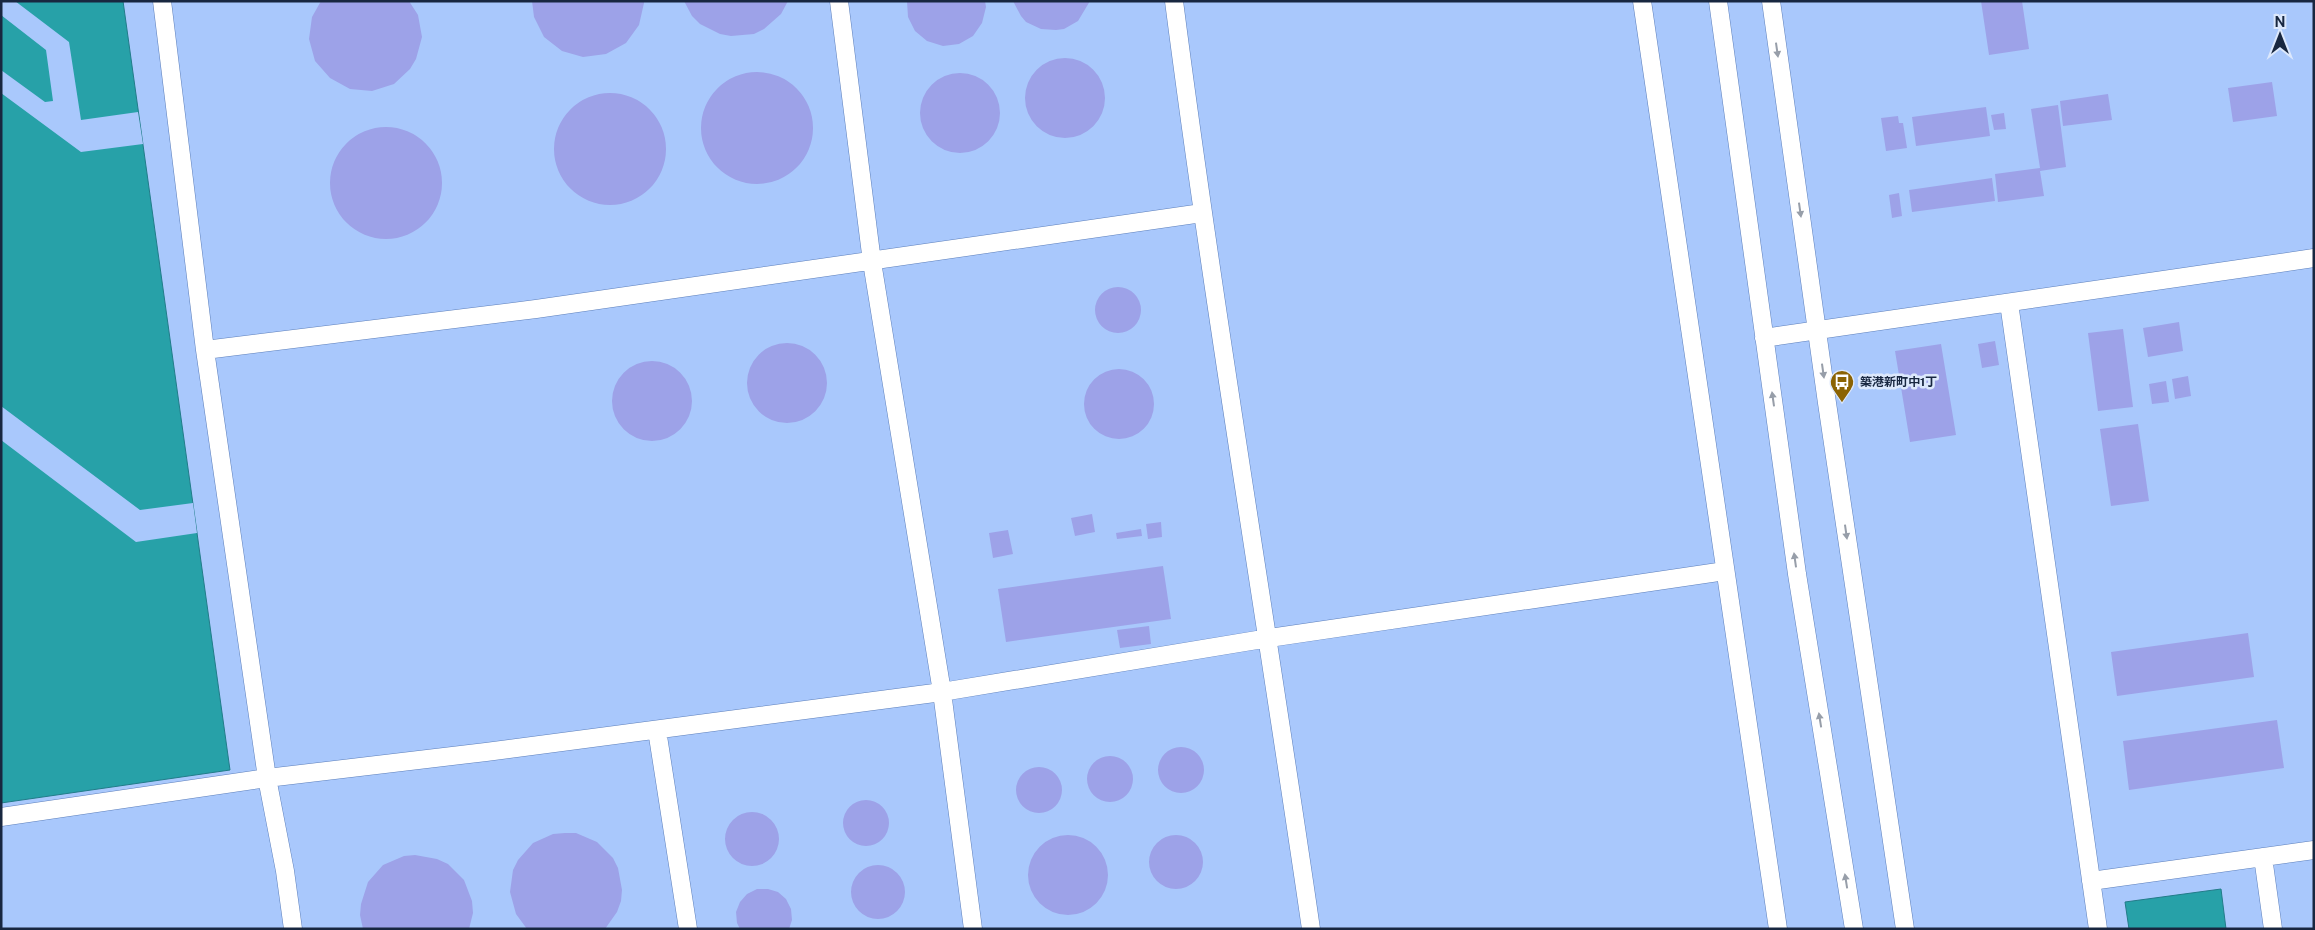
<svg xmlns="http://www.w3.org/2000/svg" width="2315" height="930" viewBox="0 0 2315 930" font-family="'Public Sans','Noto Sans JP',sans-serif">
  <style>
    .water { fill: #27a1a8; stroke: #227c89 }
    .pier { fill: #a9c8fc }
    .building { fill: #9da2e8 }
    .lines { fill: none; stroke-linecap: round; stroke-linejoin: round }
    .minor-casing { stroke: #5c7fbb; stroke-width: 19 }
    .minor { stroke: #fff; stroke-width: 18 }
    .oneway { fill: #979ea9 }
    .labels { text-anchor: middle; dominant-baseline: central; stroke-width: 5; stroke-linejoin: round; paint-order: stroke }
    .poi-label { font-size: 12px; font-weight: bold; fill: #182740; stroke: #dce8fc; text-anchor: start }
  </style>
  <rect width="100%" height="100%" fill="#a9c8fc"/>
  <path class="water" d="M1,1h122l107,769 -229,33z
    M2221,889l5,40h-97l-4,-27z"/>
  <path class="pier" d="M1,1h14l54,41 12,78 57,-8 5,32 -62,8 -80,-59v-23l44,32 8,-1 -7,-51 -45,-35z
    M1,406l139,104 53,-7 4,30 -61,9 -135,-102z"/>
  <path class="building" d="M321,1h88l9,14 4,22 -6,22 -6,10 -16,15 -22,7 -22,-2 -20,-11 -15,-17 -6,-22 3,-22z
    M532,1h112v2l-5,22 -13,18 -20,11 -23,3 -21,-6 -18,-14 -10,-20z
    M684,1h104l-7,13 -17,15 -10,5 -23,2 -11,-2 -20,-10 -8,-8z
    M907,1h78l1,6 -4,16 -9,13 -14,8 -16,2 -16,-5 -12,-10 -7,-14z
    M1013,1h77l-12,20 -14,8 -8,1 -15,-1 -15,-7 -5,-6z
    M1981,1h41l7,48 -40,6z
    M1025 98a40 40 0 1 1 80 0a40 40 0 1 1-80 0Z
    M701 128a56 56 0 1 1 112 0a56 56 0 1 1-112 0Z
    M920 113a40 40 0 1 1 80 0a40 40 0 1 1-80 0Z
    M2272,82l5,34 -44,6 -5,-34z
    M554 149a56 56 0 1 1 112 0a56 56 0 1 1-112 0Z
    M2108,94l4,26 -49,6 -3,-25z
    M2058,105l8,62 -26,4 4,25 -46,6 -3,-28 45,-6 -9,-59z
    M1986,107l4,29 -74,10 -4,-29z
    M2004,113l2,16 -12,1 -3,-15z
    M1898,116l1,7h4l4,25 -21,3 -5,-33z
    M330 183a56 56 0 1 1 112 0a56 56 0 1 1-112 0Z
    M1992,178l3,23 -83,11 -3,-22z
    M1899,193l3,23 -10,2 -3,-23z
    M1095 310a23 23 0 1 1 46 0a23 23 0 1 1-46 0Z
    M2179,322l4,29 -35,6 -5,-29z
    M2123,329l10,78 -35,4 -10,-78z
    M1995,341l4,24 -17,3 -4,-24z
    M747 383a40 40 0 1 1 80 0a40 40 0 1 1-80 0Z
    M1941,344l15,91 -46,7 -15,-91z
    M612 401a40 40 0 1 1 80 0a40 40 0 1 1-80 0Z
    M1084 404a35 35 0 1 1 70 0a35 35 0 1 1-70 0Z
    M2188,376l3,20 -16,3 -3,-20z
    M2166,381l3,21 -17,2 -3,-20z
    M2138,424l11,77 -38,5 -11,-77z
    M1092,514l3,18 -20,4 -4,-18z
    M1161,522l1,15 -14,2 -2,-15z
    M1141,529l1,7 -25,3 -1,-6z
    M1008,530l5,24 -20,4 -4,-25z
    M1163,566l8,53 -165,23 -8,-53z
    M1149,626l2,18 -31,4 -3,-18z
    M2248,633l6,44 -137,19 -6,-44z
    M2277,720l7,48 -155,22 -6,-49z
    M1158 770a23 23 0 1 1 46 0a23 23 0 1 1-46 0Z
    M1087 779a23 23 0 1 1 46 0a23 23 0 1 1-46 0Z
    M1016 790a23 23 0 1 1 46 0a23 23 0 1 1-46 0Z
    M843 823a23 23 0 1 1 46 0a23 23 0 1 1-46 0Z
    M725 839a27 27 0 1 1 54 0a27 27 0 1 1-54 0Z
    M565,833h11l21,9 16,16 5,10 4,22 -1,11 -4,11 -12,17h-78l-11,-15 -6,-22 3,-22 5,-10 15,-17 20,-9z
    M1149 862a27 27 0 1 1 54 0a27 27 0 1 1-54 0Z
    M1028 875a40 40 0 1 1 80 0a40 40 0 1 1-80 0Z
    M415,855l22,4 11,5 16,16 8,21 1,12 -4,16h-106l-3,-14 1,-11 7,-22 15,-17 21,-9z
    M851 892a27 27 0 1 1 54 0a27 27 0 1 1-54 0Z
    M757,889h11l10,3 8,7 5,10 1,11 -3,9h-49l-3,-6 -1,-11 4,-10 7,-8z"/>
  <g class="lines">
    <g class="minor-casing">
      <path id="minor" d="M162,1l43,349 62,428 18,93 8,58
        M839,1l33,261 70,430 31,237
        M1174,1c40,310 92,618 137,928
        M1642,1l136,928
        M1718,1l79,573 57,355
        M1771,1l56,402 78,526
        M2009,303l89,626
        M1764,338l550,-80
        M205,350l331,-41 666,-96
        M657,730l31,199
        M1,817l266,-39 219,-26 456,-60 327,-54 456,-67
        M2263,857l10,72
        M2091,881l223,-31"/>
    </g>
    <use href="#minor" class="minor"/>
  </g>
  <defs><path id="oneway-solid" d="M-6-.8H1V-3.2L6.5 0L1 3.2V.8H-6Z" transform="scale(1.25)"/></defs>
  <g class="oneway">
    <use href="#oneway-solid" transform="translate(1777 50) rotate(82)"/>
    <use href="#oneway-solid" transform="translate(1800 210) rotate(82)"/>
    <use href="#oneway-solid" transform="translate(1823 371) rotate(82)"/>
    <use href="#oneway-solid" transform="translate(1773 399) rotate(-98)"/>
    <use href="#oneway-solid" transform="translate(1846 532) rotate(82)"/>
    <use href="#oneway-solid" transform="translate(1795 560) rotate(-98)"/>
    <use href="#oneway-solid" transform="translate(1820 720) rotate(-99)"/>
    <use href="#oneway-solid" transform="translate(1846 881) rotate(-99)"/>
  </g>
  <defs>
    <g id="bus-pin" transform="scale(1.25)"><path d="M0 17L-7.5 6A9.5 9.5 0 1 1 7.5 6Z" fill="#8b6303" stroke="#dce8fc"/><path d="M-5-6H5V4H4V6H2V4H-2V6H-4V4H-5ZM-3.5-4V0h7V-4ZM-3.5 1.2v1.5H-2V1.2ZM2 1.2v1.5H3.5V1.2Z" fill="#fff"/></g>
  </defs>
  <g fill-rule="evenodd">
    <use href="#bus-pin" x="1842" y="382"/>
  </g>
  <g class="labels">
    <g class="poi-label">
      <text x="1860" y="382">築港新町中1丁</text>
    </g>
  </g>
  <rect width="2315" height="930" fill="none" stroke="#182740" stroke-width="5"/>
  <g transform="translate(2280 35)" stroke="#dce8fc" stroke-width="4" paint-order="stroke">
  <path d="M0-4L9 19L0 12L-9 19Z" fill="#182740"/>
  <text y="-8" font-size="14" font-weight="bold" text-anchor="middle" fill="#182740">N</text>
  </g>
</svg>
